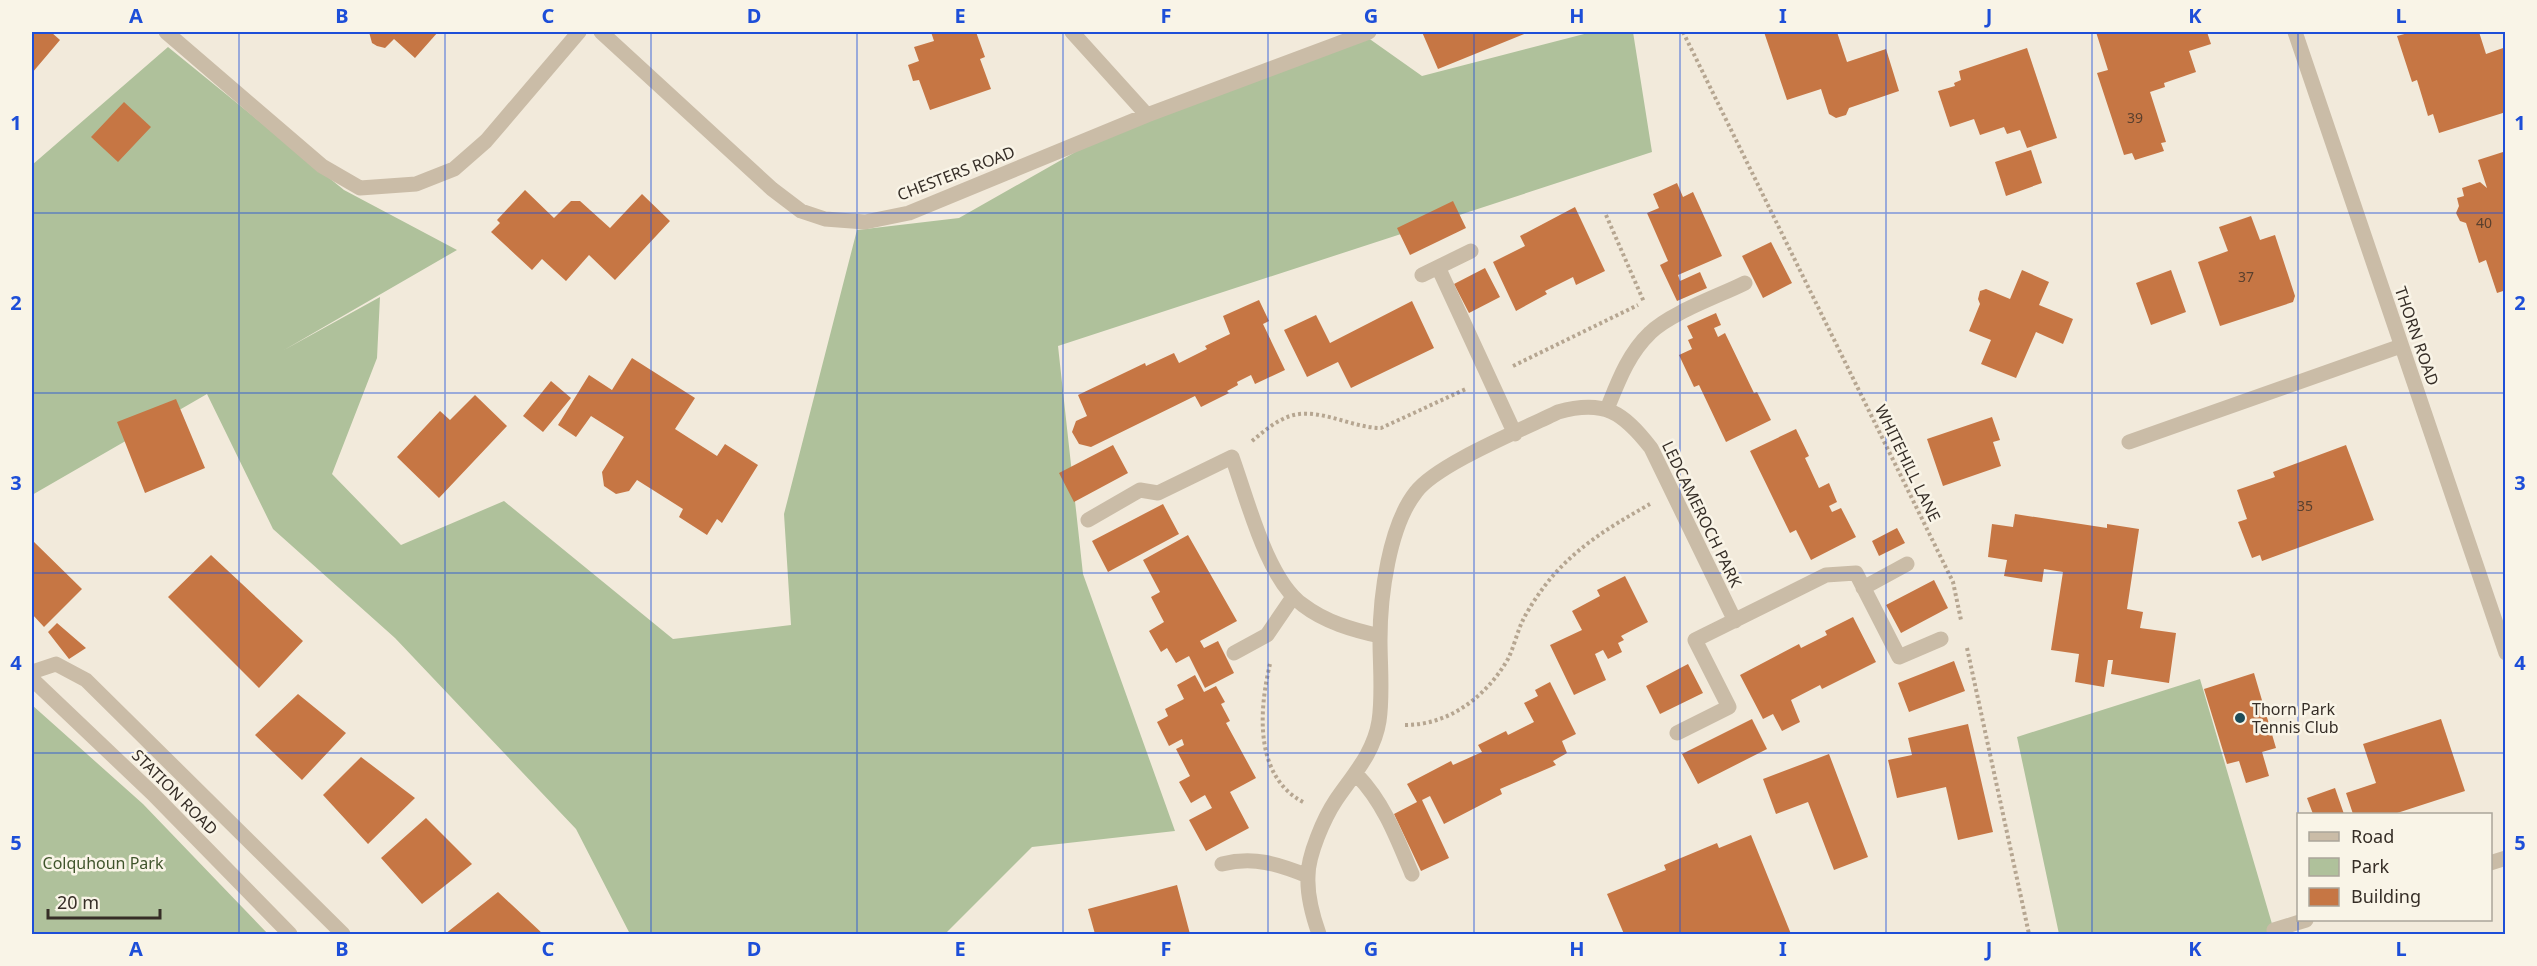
<svg xmlns="http://www.w3.org/2000/svg" width="2537" height="966" viewBox="0 0 2537 966" font-family="'Noto Sans',sans-serif">
  <style>
    .green { fill: #afc19b }
    .building { fill: #c67644 }
    .lines { fill: none; stroke-linecap: round; stroke-linejoin: round }
    .path { stroke: #b6a691; stroke-width: 4; stroke-dasharray: 3 3; stroke-linecap: butt }
    .minor { stroke: #cabca7; stroke-width: 15 }
    .grid { fill: none; stroke: #1d4ed8; stroke-width: 1.5; stroke-opacity: 0.55 }
    .poi-dot { fill: #1d4c58; stroke: #f9f4e7; stroke-width: 2 }
    .labels { text-anchor: middle; dominant-baseline: central; stroke-width: 5; stroke-linejoin: round; paint-order: stroke }
    .number-label { font-size: 14px; fill: #5a402e }
    .street-label { font-size: 16px; fill: #362e27; stroke: #f9f4e7 }
    .poi-label { font-size: 16px; fill: #362e27; stroke: #f9f4e7; text-anchor: start }
    .park-label { font-size: 16px; fill: #3f542b; stroke: #f9f4e7 }
    .neatline { fill: none; stroke: #1d4ed8; stroke-width: 2 }
    .grid-label { font-size: 20px; text-anchor: middle; font-weight: bold; fill: #1d4ed8 }
  </style>
  <rect width="100%" height="100%" fill="#f2eadb"/>
  <path class="green" d="M1592,32h41l19,120 -594,194 25,228 92,257 -143,16 -87,87h-315l-54,-105 -181,-191 -122,-109 -66,-135 -175,101v-330l136,-118 176,143 113,60 -173,100 96,-53 -3,61 -45,116 69,71 103,-44 169,138 118,-14 -7,-111 73,-284 102,-12 141,-80 264,-103 58,41z
    M2200,679l75,255h-216l-42,-197z
    M32,705l111,99 125,130h-236z"/>
  <path class="building" d="M32,32h19l9,8 -28,33z
    M369,32h69l-23,26 -21,-19 -9,9 -8,-2 -5,-3z
    M931,32h45l9,25 -5,2 11,30 -61,21 -11,-30 -6,1 -5,-16 11,-4 -5,-14 20,-6z
    M1422,32h107l-91,37z
    M1764,32h73l10,30 39,-13 13,42 -50,17 -3,7 -10,3 -7,-4 -8,-25 -34,11z
    M2096,32h111l4,12 -22,7 7,21 -32,11 1,4 -15,5 16,50 -5,1 3,8 -29,9 -3,-7 -8,2 -27,-82 11,-3z
    M2412,32h67l7,22 20,-7v65l-67,21 -6,-19 -5,2 -11,-36 -5,2 -15,-46z
    M2027,48l30,90 -30,10 -7,-18 -13,4 -3,-7 -24,8 -6,-16 -24,8 -12,-36 17,-5 -1,-3 7,-3 -2,-9z
    M124,102l27,25 -33,35 -27,-25z
    M2031,150l11,33 -36,13 -11,-34z
    M2503,152l3,9v129l-9,3 -11,-33 -7,3 -13,-40 -6,-2 -4,-8 3,-7 -2,-8 7,-2 -2,-8 18,-6 7,6 -9,-28z
    M1677,183l6,14 10,-5 29,64 -44,19 2,6 20,-9 7,16 -30,13 -17,-36 8,-4 -21,-48 12,-5 -6,-14z
    M525,190l29,28 17,-17h9l30,27 32,-34 28,27 -55,59 -26,-25 -23,26 -24,-22 -10,11 -41,-38 9,-9 -3,-3z
    M1453,201l13,27 -56,27 -13,-27z
    M1575,207l30,64 -29,14 -3,-8 -28,14 2,3 -31,17 -23,-49 32,-16 -5,-10z
    M2251,216l9,24 15,-5 20,61 -2,6 -73,24 -22,-64 30,-11 -9,-24z
    M1771,242l21,41 -29,15 -21,-42z
    M1485,268l15,29 -31,16 -15,-29z
    M2022,270l27,12 -10,23 34,14 -10,25 -27,-12 -20,46 -35,-14 10,-24 -22,-9 11,-27 -2,-5 2,-8 6,-2 24,10z
    M2171,270l15,42 -35,13 -15,-42z
    M1259,300l10,21 -6,3 22,46 -30,14 -4,-9 -14,7 1,3 -11,6 2,2 -28,14 -6,-11 -104,51 -12,-3 -7,-12 4,-11 11,-5 -9,-21 67,-32 1,3 28,-13 5,10 28,-14 -2,-3 25,-12 -7,-18z
    M1412,301l22,47 -83,40 -13,-26 -31,15 -23,-47 32,-15 14,28z
    M1716,313l5,12 -7,3 4,9 7,-4 29,60 3,-1 14,28 -45,22 -27,-57 -5,2 -15,-32 13,-6 -4,-9 5,-2 -6,-12z
    M632,358l63,40 -20,31 42,27 8,-12 33,21 -36,58 -5,-4 -10,16 -28,-18 4,-8 -46,-29 -8,11 -13,3 -12,-8 -2,-14 22,-35 -33,-21 -15,21 -18,-12 31,-50 23,15z
    M551,381l20,17 -28,34 -20,-16z
    M475,395l32,31 -68,72 -42,-41 43,-46 10,9z
    M176,399l29,69 -60,25 -28,-71z
    M1992,417l8,23 -7,2 8,24 -58,20 -16,-47z
    M1796,429l13,27 -4,2 14,30 10,-5 8,19 -8,4 3,6 9,-4 15,29 -45,23 -15,-30 -6,3 -40,-82z
    M1113,445l15,28 -54,29 -15,-29z
    M2346,445l28,75 -112,41 -2,-6 -8,3 -14,-36 9,-3 -10,-29 38,-13 -2,-5z
    M1163,504l16,30 -71,38 -16,-31z
    M2015,514l92,14v-4l32,5 -12,80 16,3 -3,16 36,5 -7,50 -58,-9 2,-14h-5l-4,27 -29,-5 4,-28 -28,-4 12,-78 -19,-3 -2,13 -38,-6 3,-16 -19,-3 4,-33 21,3z
    M1897,528l8,15 -26,13 -7,-15z
    M1188,535l49,86 -37,20 4,7 14,-7 16,32 -29,15 -16,-32 -13,7 -9,-15 -6,4 -12,-21 15,-9 -13,-25 9,-5 -17,-32z
    M32,540l50,49 -38,38 -12,-13z
    M211,555l92,86 -44,47 -91,-91z
    M1625,576l23,46 -27,14 3,4 -6,3 4,9 -14,7 -5,-9 -8,4 11,26 -32,15 -24,-50 32,-15 -10,-19 28,-15 -3,-6z
    M1934,580l14,28 -47,25 -15,-28z
    M1853,617l23,45 -54,27 -2,-4 -29,15 9,22 -18,9 -9,-17 -10,5 -23,-44 59,-31 2,4 26,-13 -2,-4z
    M57,623l29,25 -17,11 -21,-27z
    M1954,661l11,30 -56,21 -11,-29z
    M1688,664l15,29 -43,21 -14,-28z
    M2254,673l22,75 -14,4 7,24 -23,7 -7,-22 -12,3 -23,-75z
    M1195,675l9,17 12,-6 9,16 -4,2 9,17 -4,2 30,55 -26,14 19,36 -43,23 -17,-31 23,-12 -7,-13 -14,8 -12,-21 11,-6 -14,-27 8,-4 -2,-6 -13,7 -12,-24 11,-6 -3,-7 19,-10 -7,-14z
    M1550,682l26,52 -14,7 5,12 -14,8 3,4 -56,24 2,5 -58,30 -14,-28 -8,4 27,58 -28,13 -27,-57 23,-12 -10,-18 44,-23 2,4 29,-13 -4,-7 28,-14 2,4 26,-13 -10,-19 14,-7 -3,-6z
    M298,694l48,39 -44,47 -47,-45z
    M1752,719l15,30 -69,35 -16,-30z
    M2441,719l24,72 -71,23h-41l-7,-21 30,-10 -13,-39z
    M1968,724l25,108 -35,8 -12,-53 -49,11 -9,-38 24,-5 -4,-17z
    M1829,754l39,103 -34,13 -26,-68 -32,12 -13,-35z
    M361,757l54,41 -47,46 -45,-49z
    M2335,788l9,26h-31l-6,-16z
    M426,818l46,46 -50,40 -41,-46z
    M1751,835l40,99h-167l-17,-40 59,-24 -2,-5 53,-22 2,5z
    M1177,885l13,49h-95l-7,-25z
    M498,892l45,42h-98z"/>
  <g class="lines">
    <path class="path" d="M1683,32l270,550 8,38
      M1606,215l38,87
      M1513,366l125,-61
      M1252,441c10,-8 20,-17 31,-22 30,-16 66,9 98,9l85,-39
      M1967,648l62,286
      M1270,664c-11,46 -16,112 33,138
      M1405,725c44,0 81,-28 103,-66 6,-12 9,-27 15,-39 7,-14 18,-30 28,-42 28,-33 62,-53 99,-74"/>
    <path class="minor" d="M166,32l156,134 38,22 56,-4 38,-15 32,-28 93,-109
      M601,32l171,157 29,22 24,8 40,3 44,-9 238,-98 222,-83
      M1072,32l75,83
      M2295,32l211,621
      M1438,267l77,167
      M1422,275l49,-24
      M1607,409c11,-27 21,-55 43,-76 20,-20 69,-37 95,-50
      M2129,442l272,-96
      M1088,520l52,-30 18,3 74,-36c15,41 35,123 71,148 22,17 50,25 77,31
      M1863,588l44,-24
      M1234,653l33,-18 26,-38
      M32,672l24,-8 30,16 257,254
      M32,679l120,114 138,141
      M1677,733l52,-26 -34,-67 131,-65 30,-2 43,84 42,-18
      M1357,775c27,28 40,63 55,99
      M2490,863l16,-5
      M1222,864c32,-8 56,0 86,12
      M2274,930l32,-10
      M1319,934c-6,-17 -12,-39 -11,-58 0,-21 16,-58 28,-76 17,-25 38,-47 43,-79 4,-26 1,-55 1,-81 0,-44 9,-114 36,-148 21,-28 108,-63 142,-80 46,-13 65,0 93,36l84,173"/>
  </g>
  <path class="grid" d="M239,32v902M445,32v902M651,32v902M857,32v902M1063,32v902M1268,32v902M1474,32v902M1680,32v902M1886,32v902M2092,32v902M2298,32v902M32,213h2474M32,393h2474M32,573h2474M32,753h2474"/>
  <circle class="poi-dot" cx="2240" cy="718" r="6"/>
  <g class="labels">
    <g class="number-label">
      <text x="2135" y="117">39</text>
      <text x="2484" y="222">40</text>
      <text x="2246" y="276">37</text>
      <text x="2305" y="505">35</text>
    </g>
    <g class="street-label">
      <text transform="translate(956 173) rotate(-21)">CHESTERS ROAD</text>
      <text transform="translate(2417 336) rotate(71)">THORN ROAD</text>
      <text transform="translate(1908 463) rotate(64)">WHITEHILL LANE</text>
      <text transform="translate(1702 514) rotate(64)">LEDCAMEROCH PARK</text>
      <text transform="translate(175 792) rotate(45)">STATION ROAD</text>
    </g>
    <g class="poi-label">
      <text x="2252" y="709">Thorn Park<tspan x="2252" dy="18">Tennis Club</tspan></text>
    </g>
    <g class="park-label">
      <text x="103" y="863">Colquhoun Park</text>
    </g>
  </g>
  <rect width="2537" height="966" fill="none" stroke="#f9f4e7" stroke-width="66"/>
  <rect x="2297" y="813" width="195" height="108" fill="#f9f4e7" stroke="#aba59a" stroke-width="1.5"/>
  <rect x="2309" y="832" width="30" height="9" fill="#cabca7" stroke="#aba59a" stroke-width="1.5"/>
  <text x="2351" y="843" font-size="18" fill="#362e27">Road</text>
  <rect x="2309" y="858" width="30" height="18" fill="#afc19b" stroke="#aba59a" stroke-width="1.5"/>
  <text x="2351" y="873" font-size="18" fill="#362e27">Park</text>
  <rect x="2309" y="888" width="30" height="18" fill="#c67644" stroke="#aba59a" stroke-width="1.5"/>
  <text x="2351" y="903" font-size="18" fill="#362e27">Building</text>
  <path d="M48 909v9h112v-9" fill="none" stroke="#362e27" stroke-width="3"/>
  <text x="57" y="909" font-size="18" fill="#362e27" stroke="#f9f4e7" stroke-width="4.5" paint-order="stroke">20 m</text>
  <rect x="33" y="33" width="2471" height="900" class="neatline"/>
  <g class="grid-label">
    <text x="136" y="23">A</text>
    <text x="342" y="23">B</text>
    <text x="548" y="23">C</text>
    <text x="754" y="23">D</text>
    <text x="960" y="23">E</text>
    <text x="1166" y="23">F</text>
    <text x="1371" y="23">G</text>
    <text x="1577" y="23">H</text>
    <text x="1783" y="23">I</text>
    <text x="1989" y="23">J</text>
    <text x="2195" y="23">K</text>
    <text x="2401" y="23">L</text>
    <text x="16" y="130">1</text>
    <text x="2520" y="130">1</text>
    <text x="16" y="310">2</text>
    <text x="2520" y="310">2</text>
    <text x="16" y="490">3</text>
    <text x="2520" y="490">3</text>
    <text x="16" y="670">4</text>
    <text x="2520" y="670">4</text>
    <text x="16" y="850">5</text>
    <text x="2520" y="850">5</text>
    <text x="136" y="956">A</text>
    <text x="342" y="956">B</text>
    <text x="548" y="956">C</text>
    <text x="754" y="956">D</text>
    <text x="960" y="956">E</text>
    <text x="1166" y="956">F</text>
    <text x="1371" y="956">G</text>
    <text x="1577" y="956">H</text>
    <text x="1783" y="956">I</text>
    <text x="1989" y="956">J</text>
    <text x="2195" y="956">K</text>
    <text x="2401" y="956">L</text>
  </g>
</svg>
